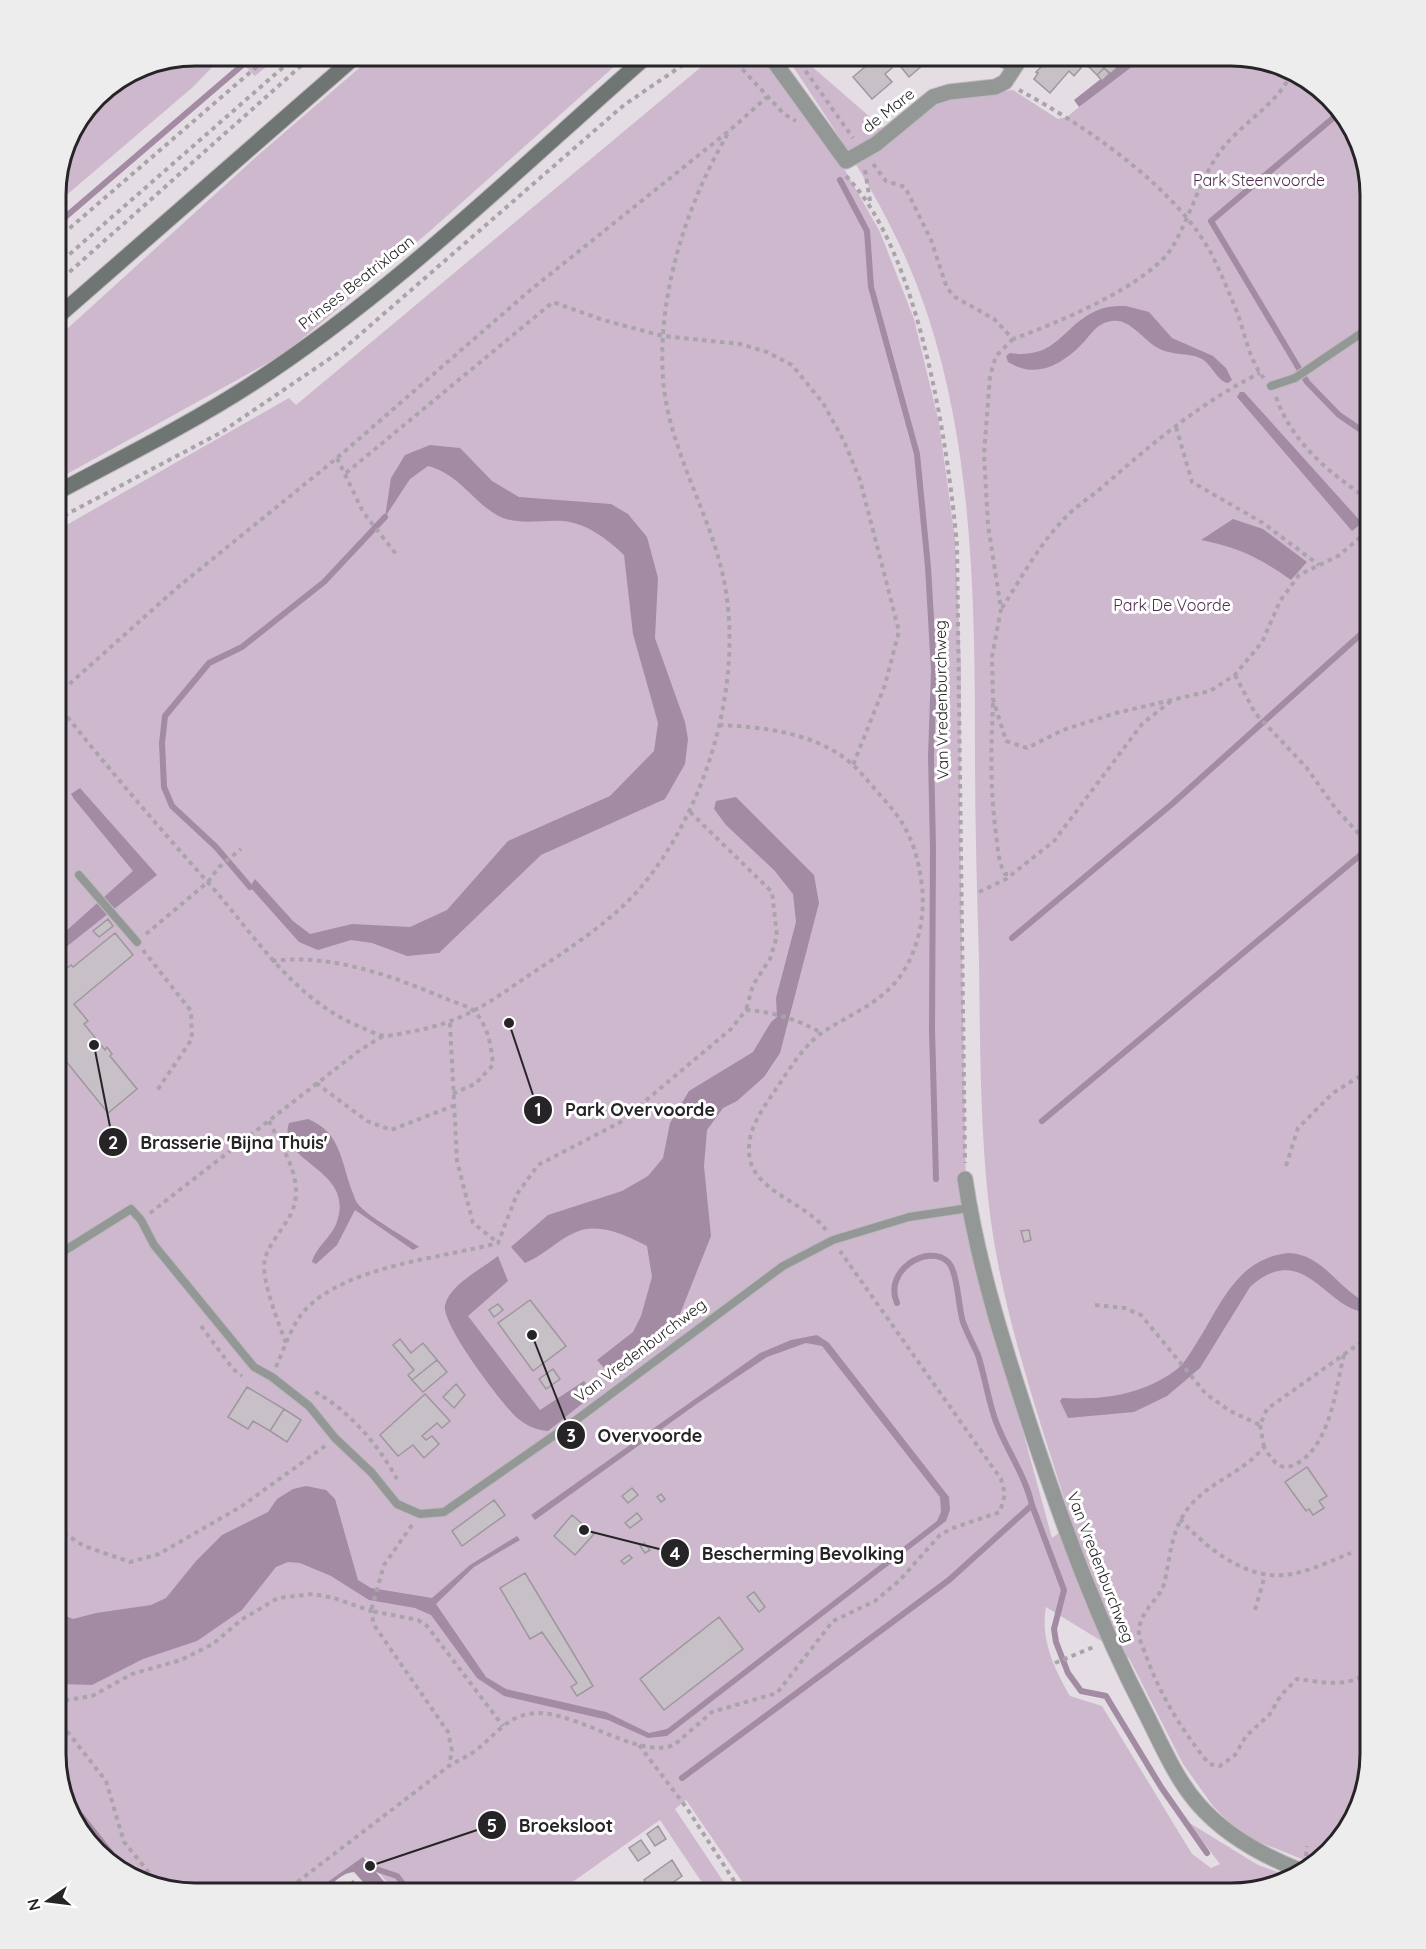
<svg xmlns="http://www.w3.org/2000/svg" width="1426" height="1949" viewBox="0 0 1426 1949" font-family="Quicksand,sans-serif">
  <style>
    .green { fill: #ceb8cd }
    .water { fill: #a38ca3 }
    .lines { fill: none; stroke-linecap: round; stroke-linejoin: round }
    .stream { stroke: #a38ca3; stroke-width: 6 }
    .building { fill: #c7c0c7; stroke: #9e979d; stroke-width: 1.5 }
    .service-casing { stroke: #beb8be; stroke-width: 10 }
    .minor-casing { stroke: #beb8be; stroke-width: 17 }
    .secondary-casing { stroke: #beb8be; stroke-width: 17 }
    .path { stroke: #aaa4aa; stroke-width: 4; stroke-dasharray: 4.5 4.5; stroke-linecap: butt }
    .service { stroke: #939896; stroke-width: 8 }
    .minor { stroke: #939896; stroke-width: 15 }
    .secondary { stroke: #6f7573; stroke-width: 15 }
    .labels { text-anchor: middle; dominant-baseline: central; stroke-width: 6; stroke-linejoin: round; paint-order: stroke }
    .street-label { font-size: 16px; fill: #262426; stroke: #fff }
    .park-label { font-size: 16px; fill: #4f2d4f; stroke: #fff }
    .rim { fill: none; stroke: #262426; stroke-width: 3 }
    .leader { fill: none; stroke: #262426; stroke-width: 2 }
    .callout-dot { fill: #262426; stroke: #fff; stroke-width: 2 }
    .mark-label { font-size: 18px; text-anchor: middle; font-weight: bold; fill: #fff }
    .callout-label { font-size: 18px; text-anchor: middle; font-weight: bold; fill: #262426; stroke: #fff; stroke-width: 6; stroke-linejoin: round; paint-order: stroke }
  </style>
  <rect width="100%" height="100%" fill="#e4dde4"/>
  <path class="green" d="M195,56h28l-30,31 -137,117c0,-58 31,-112 85,-137 15,-7 37,-8 54,-11z
    M235,56h44l-24,20z
    M373,56h253l-196,175 -146,123 -228,126v-141l200,-182z
    M738,56h31l72,107 39,69 34,87 25,104 16,116 6,125 -1,154 6,380 36,157 50,183 20,-15c-33,-106 -72,-214 -84,-325 -8,-79 -8,-158 -9,-237 -2,-68 -4,-137 -4,-206 0,-146 -1,-298 -47,-439 -31,-96 -87,-177 -142,-260h17l6,8 84,73 45,-36 11,-4 64,-7 45,29 9,-2 74,-61h98l62,18 51,51 18,70v1559l-18,69 -40,40 -58,-23 -26,-19 -15,-15 -30,-42 -54,-106 -83,-51c-6,31 8,62 24,89l32,10 90,148 19,14 9,-4 -32,-42 70,43 34,12 -61,16h-481l-64,-93 -11,9 56,84h-22l-49,-73 -103,73h-161l-30,-36 -54,36h-125l-53,-16 -68,-85 -10,-38v-1223l233,-133 7,7 417,-348 13,11z"/>
  <path class="water" d="M1130,56h16l-67,51 -5,-7z
    M1126,306l23,6 23,26 41,18 13,12 6,12 -4,3c-11,-2 -16,-18 -26,-24 -13,-7 -31,-3 -44,-11 -15,-8 -28,-30 -46,-27 -16,2 -21,14 -31,24 -21,21 -46,34 -73,17l-2,-6 4,-3c48,7 52,-28 88,-43 9,-4 19,-4 28,-4z
    M1240,392h4l118,131 -10,8 -103,-120 -12,-14z
    M430,445l30,3 32,33 27,16 92,7 17,10 19,23 11,41 -3,60 30,84 3,17 -3,25 -20,35 -124,56 -102,98 -32,3 -35,-13 -21,-3 -33,10 -19,-8 -49,-55 5,-8 38,42 17,13 42,-10 58,3 37,-17 61,-69 102,-45 44,-45 4,-28 -25,-89 -9,-79c-17,-16 -36,-31 -60,-34 -22,-2 -49,6 -69,-7 -25,-16 -37,-40 -67,-48l-18,13 -25,38 6,-39 14,-23z
    M1233,519l30,10 44,33 -16,18c-31,-22 -53,-33 -90,-40z
    M80,788l77,87 -101,80v-15l77,-69 -59,-72 -3,-5z
    M736,797l78,78 5,28 -39,150 -16,24 -27,24 -14,7 -16,22 -3,36 7,70 -33,83 -67,57 -14,-16 36,-28 8,-16 11,-39 -5,-31c-21,-11 -50,-25 -73,-13 -18,8 -31,23 -49,30l-14,-16 37,-32 74,-24 26,-15 15,-18 7,-35 19,-32 64,-39 18,-30 6,-5 -1,-19 20,-76 -3,-28 -19,-24 -48,-45 -12,-16 2,-8z
    M308,1119c33,13 33,43 44,72 2,4 3,10 6,13 10,13 46,32 61,43l-6,3 -58,-40 -18,35 -21,19 -4,-2c4,-16 22,-26 26,-44 14,-50 -62,-56 -49,-95z
    M1290,1253c36,3 48,38 80,51v8c-43,3 -64,-75 -120,-25l-50,81 -33,28 -33,16 -66,6 -8,-17 2,-3c42,2 80,-3 114,-28 9,-7 14,-17 20,-26 25,-39 41,-87 94,-91z
    M498,1256l10,25 -40,35 72,94 44,-29 9,14 -45,36c-13,-1 -23,-6 -33,-15 -15,-15 -74,-92 -70,-111 5,-21 37,-36 53,-49z
    M817,1335l12,8 120,154 1,13 -4,11 -279,215 -19,2 -40,-18 -104,-24 -27,-18 -46,-63 -16,-7 -46,-8 -38,-24 -31,-13 -12,-1 -12,5 -34,43 -45,31 -54,18 -51,26 -31,-1 -5,-3v-69l17,7 23,-6 55,-8 15,-7 30,-37 26,-26 46,-23 9,-13 16,-10 13,-3 20,4 9,9 23,81 13,8 61,10 38,-33 47,-29 3,4 -46,27 -38,37 50,73 20,12 100,23 43,21 18,-4 270,-208 4,-9 -1,-15 -118,-151 -16,-3 -39,14 -69,46 -163,117 -4,-5 229,-162 31,-13z
    M66,1792l68,85 -9,-2 -51,-51z
    M363,1857l31,36h-21l-19,-21c-17,1 -25,21 -42,21z"/>
  <g class="lines">
    <path class="stream" d="M229,56l11,11
      M1339,113l-128,108 96,161 32,33 31,21
      M840,180l27,51 4,56 46,167 11,113 6,104 -3,85 2,91 -1,182 4,150
      M56,225l197,-169
      M250,887l-34,-40 -44,-41 -8,-19 -2,-44 3,-27 44,-53 33,-16 82,-65 61,-65
      M1012,938l160,-134 198,-178
      M1042,1121l328,-274
      M1032,1505l32,85 -10,39 2,13 12,31 13,18 25,5 55,91 46,66
      M682,1778l267,-198 83,-75c-7,-30 -25,-54 -36,-83 -8,-22 -11,-45 -18,-67 -5,-11 -11,-22 -15,-33 -5,-15 -5,-52 -16,-61 -19,-17 -64,9 -50,42
      M364,1865l33,11 13,17"/>
  </g>
  <path class="building" d="M904,56h19l-4,4 4,5 -14,12 -12,-15z
    M1052,56h15l14,12 -7,8 -5,-5 -19,22 -16,-14 4,-6 -2,-1z
    M1089,56l15,12 -7,7 -14,-14z
    M1092,56h14l6,5 -8,7z
    M873,60l5,5 7,-5 7,8 -7,6 7,8 -20,17 -19,-22z
    M1111,62l6,6 -7,6 -6,-6z
    M1104,68l6,5 -8,8 -5,-6z
    M108,919l5,7 -14,11 -6,-6z
    M115,933l18,22 -59,49 14,17 -4,3 21,26 2,-3 5,7 -2,2 27,33 -29,24 -52,-64 2,-4 -2,-4v-64l15,-12 2,2z
    M1029,1230l2,10 -7,2 -3,-11z
    M530,1300l36,46 -33,25 -35,-48z
    M498,1304l5,6 -9,7 -5,-7z
    M400,1339l11,14 12,-10 14,17 -25,20 -4,-5 6,-5 -21,-25z
    M437,1360l10,12 -24,20 -11,-12z
    M553,1369l7,10 -14,10 -7,-10z
    M456,1384l9,11 -11,13 -11,-11z
    M247,1387l37,22 -14,22 -17,-10 -5,8 -20,-12z
    M425,1394l25,27 -8,7 -5,-5 -15,13 4,4 6,-4 7,8 -15,14 -11,-13 -15,11 -18,-21z
    M284,1409l17,11 -14,22 -17,-11z
    M1307,1467l20,29 -8,5 5,7 -11,7 -4,-6 -3,2 -21,-29z
    M632,1488l6,7 -10,8 -6,-7z
    M661,1494l4,5 -4,3 -4,-5z
    M494,1500l11,15 -43,31 -10,-15z
    M637,1513l5,6 -12,9 -5,-5z
    M572,1515l22,19 -19,21 -21,-19z
    M644,1543l6,7 -5,3 -5,-7z
    M629,1555l3,3 -8,6 -3,-3z
    M525,1573l68,113 -16,10 -6,-9 6,-4 -35,-51 -12,7 -30,-51z
    M754,1592l11,15 -6,5 -12,-15z
    M719,1617l24,32 -79,61 -24,-31z
    M658,1826l8,13 -11,7 -8,-12z
    M641,1840l9,13 -12,8 -9,-13z
    M672,1860l10,16 -24,17h-5l-9,-13z
    M353,1881l5,5 -8,7h-5l-3,-3z"/>
  <g class="lines">
    <g class="service-casing">
      <path id="service" d="M1271,386l24,-8 74,-50
        M79,875l58,67
        M56,1256l75,-47 10,11 13,25 100,122 18,10 37,29 26,32 37,35 25,31 23,10 24,-2 128,-89 211,-157 50,-26 76,-23 60,-9"/>
    </g>
    <g class="minor-casing">
      <path id="minor" d="M770,56l76,105 30,-17 57,-47 16,-5 46,-5 10,-5 17,-26
        M998,56l16,10
        M965,1179c13,89 42,177 70,262 31,92 64,183 109,269 16,31 31,68 54,94 28,32 67,53 106,68"/>
    </g>
    <g class="secondary-casing">
      <path id="secondary" d="M56,318l300,-262
        M56,493c65,-35 132,-68 194,-108 144,-93 269,-217 397,-329"/>
    </g>
    <path class="path" d="M730,56l54,58 12,7
      M795,56l58,82
      M1019,90c67,36 163,101 196,171 8,17 15,34 22,51 8,21 12,49 27,66
      M873,164l13,17 19,6 26,53 16,48 8,9 39,22 19,20c42,-15 137,-54 160,-93 18,-31 27,-68 49,-97 22,-28 56,-45 70,-77
      M865,170l5,31
      M846,176c73,74 102,268 111,370l8,617
      M56,240l213,-184
      M56,266l240,-210
      M56,284l256,-228
      M1013,339l-17,17 -6,20 -6,78 4,71 13,84 -9,48 1,42 13,42 21,7 36,-18 53,-17 94,-22 25,-16 27,-33 18,-41 19,-26 39,-19 32,-27
      M1276,397c16,46 54,77 94,103
      M1176,427l16,55 71,41 56,42
      M337,458l26,54 33,42
      M346,473l207,-171 50,18 60,16 77,8 27,8 25,13 31,38 21,38 16,39 39,151 -14,54 -32,80
      M56,520l164,-87 121,-82 283,-246 72,-49
      M1002,608c20,-31 39,-67 66,-93 12,-12 27,-21 39,-32 48,-42 96,-82 153,-110
      M1235,675l20,38 51,54 30,42 34,37
      M56,696l122,-109 159,-129 191,-166 202,-162 37,-33
      M56,703c48,60 97,118 148,175 49,54 89,123 159,150 7,3 16,8 23,8 7,0 16,-3 23,-4 45,-8 70,-22 107,-48 44,-30 97,-61 130,-103 66,-83 103,-217 73,-321 -17,-61 -51,-117 -56,-181 -6,-85 24,-177 67,-249
      M993,703c-2,44 -3,87 3,131 2,14 2,28 9,40h5
      M719,725c45,2 101,8 136,42 12,12 22,25 33,37 22,25 30,50 34,82 4,36 -7,79 -34,104 -19,18 -44,28 -65,42 -21,14 -37,43 -51,63 -11,16 -23,34 -23,53 -2,43 55,52 77,82
      M690,812l82,80 5,44 -7,23 -17,26 -7,25
      M979,892l27,-13 48,-38 88,-117 29,-23
      M146,934l62,-52 11,-15 22,-18
      M143,950l48,61 1,28 -36,53
      M272,961c60,-8 123,16 177,39 8,3 23,7 28,14 12,16 14,32 16,51l-18,19 -23,10
      M450,1023l7,138 16,62 24,19
      M316,1083l51,38 24,9 62,-24
      M269,1121c15,31 40,65 19,98 -7,12 -20,27 -23,40 -5,19 14,65 21,84
      M1286,1166l12,-38 35,-35 37,-23
      M150,1213l210,-163 23,-14
      M1361,1242l9,24
      M56,1274l8,-6
      M1095,1305l30,3 16,7 65,79 24,17 30,14 7,-16 103,-73
      M201,1326l32,43 9,7
      M1344,1355c-9,35 -13,90 -48,109 -16,9 -24,-4 -32,-17 -21,26 -54,34 -75,60 -19,24 -18,49 -25,77 -4,15 -24,26 -25,47 -1,7 4,16 6,22 15,42 36,76 64,111l11,2 15,-11 11,-19 24,-22 11,-19 16,-16c24,3 55,10 73,-9
      M276,1367c8,-18 16,-43 29,-57 41,-44 136,-52 193,-67l19,-49 21,-29 81,-42 112,-94 15,-19c28,2 50,9 76,23
      M315,1392c35,19 63,53 82,87
      M1260,1425l4,22
      M1180,1519c25,28 65,60 104,56 23,-2 46,-14 67,-22
      M412,1525l-28,40 -13,46 47,9 9,6 76,100
      M56,1528l28,18 46,16 29,-8 83,-48 83,-60
      M1255,1610l10,-35
      M1055,1663l41,-17
      M56,1702l36,-6 40,-22 49,-14 32,-16 28,-24 37,-22 35,-4 21,4 37,13 3,14 74,107 4,19 -3,14
      M56,1717l50,64 18,61 35,43
      M639,1745l47,62 56,86
      M1306,1856l1,-10
      M283,1893l166,-127c10,-6 22,-11 31,-19 14,-12 26,-27 44,-32 44,-13 110,46 150,30l38,-33 65,-19 56,-72 42,-20 24,-20 40,-45 11,-7 50,-17 5,-18 -4,-15 -161,-228"/>
    <use href="#service" class="service"/>
    <use href="#minor" class="minor"/>
    <use href="#secondary" class="secondary"/>
  </g>
  <g class="labels">
    <g class="street-label">
      <text transform="translate(888 110) rotate(-38)">de Mare</text>
      <text transform="translate(356 282) rotate(-38)">Prinses Beatrixlaan</text>
      <text transform="translate(941 700) rotate(-91)">Van Vredenburchweg</text>
      <text transform="translate(640 1350) rotate(-37)">Van Vredenburchweg</text>
      <text transform="translate(1101 1567) rotate(69)">Van Vredenburchweg</text>
    </g>
    <g class="park-label">
      <text x="1259" y="180">Park Steenvoorde</text>
      <text x="1172" y="605">Park De Voorde</text>
    </g>
  </g>
  <path d="M0 0H1426V1949H0ZM195 66H1231A129 129 0 0 1 1360 195V1754A129 129 0 0 1 1231 1883H195A129 129 0 0 1 66 1754V195A129 129 0 0 1 195 66Z" fill="#eeedee" fill-rule="evenodd"/>
  <path class="rim" d="M195 66H1231A129 129 0 0 1 1360 195V1754A129 129 0 0 1 1231 1883H195A129 129 0 0 1 66 1754V195A129 129 0 0 1 195 66Z"/>
  <path class="leader" d="M509 1023L538 1110M94 1045L113 1142M532 1335L571 1435M584 1530L675 1553M370 1866L492 1825"/>
  <g class="callout-dot">
    <circle cx="509" cy="1023" r="6"/>
    <circle cx="94" cy="1045" r="6"/>
    <circle cx="532" cy="1335" r="6"/>
    <circle cx="584" cy="1530" r="6"/>
    <circle cx="370" cy="1866" r="6"/>
    <circle cx="538" cy="1110" r="15"/>
    <circle cx="113" cy="1142" r="15"/>
    <circle cx="571" cy="1435" r="15"/>
    <circle cx="675" cy="1553" r="15"/>
    <circle cx="492" cy="1825" r="15"/>
  </g>
  <g class="mark-label">
    <text x="538" y="1116">1</text>
    <text x="113" y="1149">2</text>
    <text x="571" y="1442">3</text>
    <text x="675" y="1560">4</text>
    <text x="492" y="1832">5</text>
  </g>
  <g class="callout-label">
    <text x="640" y="1116">Park Overvoorde</text>
    <text x="234" y="1149">Brasserie 'Bijna Thuis'</text>
    <text x="650" y="1442">Overvoorde</text>
    <text x="803" y="1560">Bescherming Bevolking</text>
    <text x="566" y="1832">Broeksloot</text>
  </g>
  <g transform="translate(48 1901) rotate(256)" stroke="#ffffff" stroke-width="4.5" paint-order="stroke">
  <path d="M0-4.5L10 22L0 15L-10 22Z" fill="#262426"/>
  <text y="-9" font-size="16" font-weight="bold" text-anchor="middle" fill="#262426">N</text>
  </g>
</svg>
